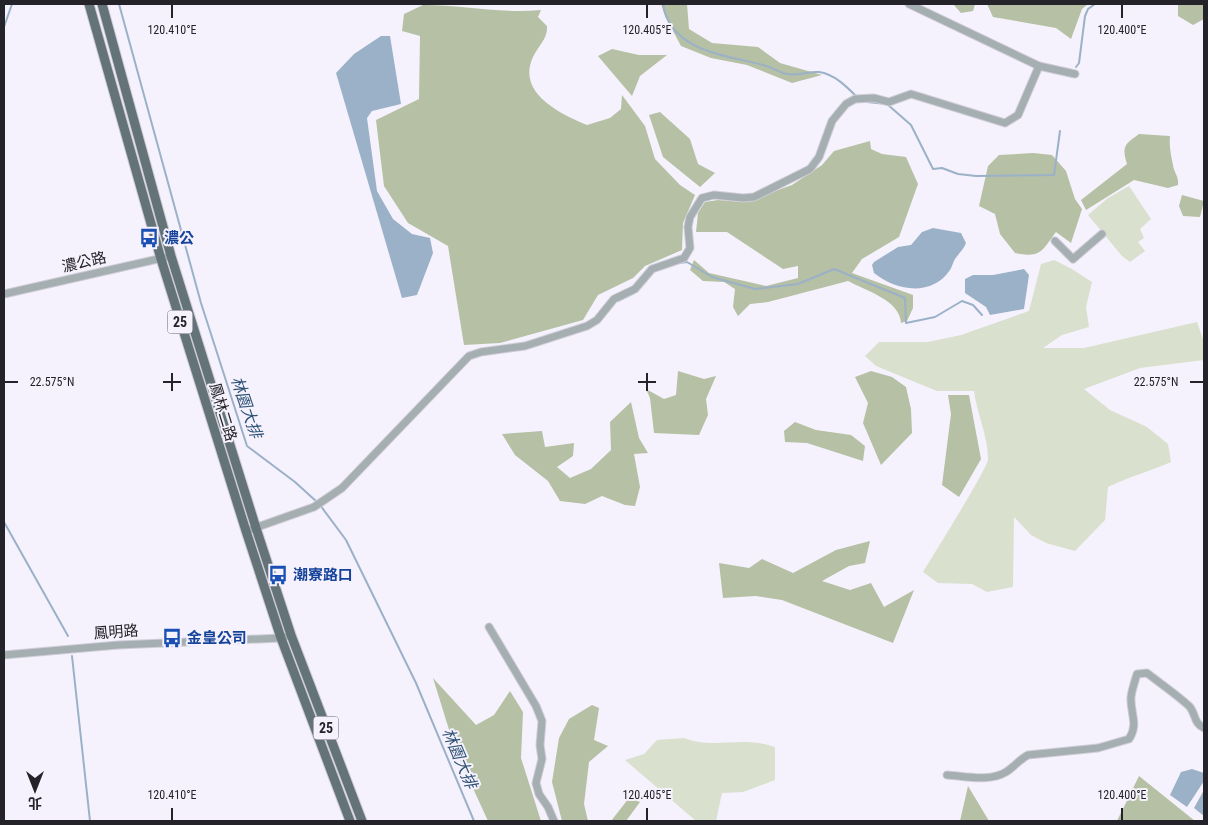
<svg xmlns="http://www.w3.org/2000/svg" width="1208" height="825" font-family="'Roboto Condensed','Noto Sans TC',sans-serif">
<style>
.green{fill:#d9e0ce}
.forest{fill:#b5c0a4}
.water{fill:#9bb1c8}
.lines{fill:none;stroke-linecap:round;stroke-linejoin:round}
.stream{stroke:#9bb1c8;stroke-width:2}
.minor-casing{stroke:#cfcdd7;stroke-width:9}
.major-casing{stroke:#cfcdd7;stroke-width:11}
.minor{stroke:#a5aeb1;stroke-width:7}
.major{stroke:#647378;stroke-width:9}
.ticks{fill:none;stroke:#242329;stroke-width:2}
.labels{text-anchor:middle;stroke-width:4;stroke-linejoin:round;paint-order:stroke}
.shield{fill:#f5f2fd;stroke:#636169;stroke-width:1}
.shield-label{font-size:14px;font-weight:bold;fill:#242329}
.transit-label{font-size:15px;font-weight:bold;fill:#164399;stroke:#f5f2fd;text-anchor:start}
.street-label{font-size:15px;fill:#242329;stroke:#f5f2fd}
.water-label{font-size:16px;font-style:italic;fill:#2f5275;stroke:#f5f2fd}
.ticks-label{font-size:12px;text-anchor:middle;fill:#242329;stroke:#f5f2fd;stroke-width:4;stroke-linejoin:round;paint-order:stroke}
</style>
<rect width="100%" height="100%" fill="#f5f2fd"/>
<g class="green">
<path d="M1129,186L1151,219L1140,229L1144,238L1138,242L1145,251L1130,262L1122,256L1088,215L1108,198Z"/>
<path d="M1054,260L1072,269L1092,282L1086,307L1089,327L1062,335L1043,348H1084L1197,322L1204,342V360L1140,368L1084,389L1110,410L1147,427L1168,444L1171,462C1151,471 1128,477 1108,487L1105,520L1075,551L1046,543L1031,535L1014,517L1013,587L987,592L972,584L938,583L923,572C932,557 988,468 988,459C988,436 977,414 974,391H937L876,366L865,356L879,342H928L961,335L1029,311L1041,264Z"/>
<path d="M684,738C714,750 742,735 775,747V780L743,792L722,793L716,821H696L625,760L644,754L657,740Z"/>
</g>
<g class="forest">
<path d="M661,4H687L689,29L712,43L758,47L780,63L822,75L792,83L747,65L711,58L681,46L665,16Z"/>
<path d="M953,4H975L973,11L961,13Z"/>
<path d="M987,4H1088L1082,9L1071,39L1056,28L993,17Z"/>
<path d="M1178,4H1204V19L1193,25L1178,16Z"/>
<path d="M423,5C463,5 501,14 541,10L538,17L547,26C548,39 538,46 533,57C516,93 561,114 587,125L610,118L621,109L622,95L645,126L655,159L680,185L695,195L683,223L682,250L645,266L633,278L598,295L583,320L500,343L464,345L448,246L408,223L384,186L376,120L419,99L420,36L402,31L404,14Z"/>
<path d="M612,49L639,55H667L640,76L632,96L598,56Z"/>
<path d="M660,112L690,139L698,164L715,173L700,187L663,157L649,115Z"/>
<path d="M1139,134L1170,136C1169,146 1171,155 1173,165C1174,173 1179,176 1178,185L1168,188L1134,180L1086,210L1081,200L1127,164C1122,146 1124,145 1139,134Z"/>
<path d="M870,141L871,149L882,154L906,157L918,184L899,237L862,259L852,273L913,295V308L907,321L901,323C900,300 866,291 848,281L768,302L750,304L738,316L733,307L735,289L724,282L703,281L690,270L694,260L709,273L766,286L798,278V266L783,269L727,232H696L698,213L705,202L718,200L744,202L792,185L822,165L834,151Z"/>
<path d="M1033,153L1052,155L1066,171L1075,199L1082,209L1071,243L1056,232C1041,252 1041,258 1015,253L1000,234L995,214L979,206L988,166L999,155Z"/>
<path d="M1182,195L1204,201L1200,217L1183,216L1179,206Z"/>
<path d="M678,371L704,379L716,376L706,399L708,415L699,435L654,433L650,398L646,389L664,399L676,395Z"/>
<path d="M871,371L892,377L906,387L911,409L912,433L881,465L863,423L868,403L855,377Z"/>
<path d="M948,395H969L981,459L959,497L942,485L951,414Z"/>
<path d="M631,402L639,438L648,453L634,454L640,487L635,506L625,505L602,496L585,504L560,501L548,481L515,455L502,434L542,431L545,447L574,443L573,456L557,467L570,478L591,469L611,450L610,422Z"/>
<path d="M795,422L816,430L851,435L865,446L863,461L807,443L785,442L784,431Z"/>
<path d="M870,541L865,563L849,566L822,581L850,590L871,583L884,607L914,590L893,643L782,600L756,596L723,598L719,563L749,568L762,559L793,573L836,550Z"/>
<path d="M433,678L476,725L494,715L510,691L523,712L521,758L541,821H488L455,749Z"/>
<path d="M592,705L599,708L594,740L608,746L589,762L584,804L588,821H562L552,782L559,738L569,719Z"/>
<path d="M1139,776L1195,821H1117Z"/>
<path d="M968,786L989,821H960Z"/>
<path d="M629,798L640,802L626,821H611Z"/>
</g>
<g class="water">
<path d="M381,36H390L401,104L372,111L367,118L377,191L393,219L412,234L430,238L433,253L417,295L402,298L336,73L354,54Z"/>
<path d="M933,228L961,233L966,243C964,249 959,253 955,259C953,262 952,267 950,270C932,297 896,291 874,273L872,265L874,262L898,247L911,245L922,232Z"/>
<path d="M1024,269L1029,275L1024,309L990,315L986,307L965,293V279L973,275H993Z"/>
<path d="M1192,769L1204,773V781L1187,807L1170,795L1181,772Z"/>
<path d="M1204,790V816L1194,808Z"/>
</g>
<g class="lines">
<g class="stream">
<path d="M119,4L201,303L247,446L295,482L317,502"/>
<path d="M663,4C670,51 725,55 763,65C772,67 780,73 788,74C798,76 809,71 819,72C834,74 846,86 857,97"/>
<path d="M4,27L12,4"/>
<path d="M1076,67L1079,63L1085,16L1088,9L1095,4"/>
<path d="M867,102L887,104L911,125L933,169L942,168L958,174L976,176L1054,175L1060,131"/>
<path d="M679,263L687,262L712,277L755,289L798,284L834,269L905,298L906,323L935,317L962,301L973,305L982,315"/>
<path d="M618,301L634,293"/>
<path d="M320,505L346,540L416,683L474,821"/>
<path d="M4,522L68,636"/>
<path d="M72,656L90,821"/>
</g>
<defs>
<g id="minor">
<path d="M909,4L1039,66L1075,74"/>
<path d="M1055,241L1073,259L1102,234"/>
<path d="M4,294L171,256"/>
<path d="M246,531L314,507L342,488L469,356L481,352L525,346L587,326L597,320L614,299L635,289L652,269L684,258L690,248L688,227L690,217L702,198L714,195L743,198L754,197L810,169L819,157L832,121L846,104L855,99L874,98L889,102L911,94L1005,123L1018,115L1039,66"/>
<path d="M489,627L536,706L542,721L540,745L542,759L536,783L539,794L548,807L554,821"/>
<path d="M4,655L118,645L281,638L291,635"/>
<path d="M947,775C965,776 990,782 1006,772C1014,767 1020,759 1028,755L1098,748L1129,739C1139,724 1130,713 1131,697C1132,689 1135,681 1137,674L1147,673C1161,684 1176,694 1189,706C1196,713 1193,723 1204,728"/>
</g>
<g id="major">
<path d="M89,4L161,259L246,531L281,638L350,821"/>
<path d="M102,4L171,256L256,528L291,635L362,821"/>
</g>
</defs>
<use href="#minor" class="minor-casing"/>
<use href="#major" class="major-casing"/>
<use href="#minor" class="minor"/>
<use href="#major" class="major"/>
</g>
<path class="ticks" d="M172,5V18M647,5V18M1122,5V18M172,373V391M647,373V391M5,382H18M163,382H181M638,382H656M1190,382H1203M172,808V820M647,808V820M1122,808V820"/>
<defs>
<symbol id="bus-bare" viewBox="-9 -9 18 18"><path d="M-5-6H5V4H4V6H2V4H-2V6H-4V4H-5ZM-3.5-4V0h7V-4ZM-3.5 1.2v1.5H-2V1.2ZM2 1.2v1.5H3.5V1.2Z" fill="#1a4fb4" stroke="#f5f2fd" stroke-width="2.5" paint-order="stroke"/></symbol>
</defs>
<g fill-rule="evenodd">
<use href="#bus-bare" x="135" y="224" width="28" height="28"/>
<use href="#bus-bare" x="264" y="561" width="28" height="28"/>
<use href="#bus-bare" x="158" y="624" width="28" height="28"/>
</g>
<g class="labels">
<g class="shield">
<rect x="167.5" y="310.5" width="25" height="23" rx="4"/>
<rect x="313.5" y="716.5" width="25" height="23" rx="4"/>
</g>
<g class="shield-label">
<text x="180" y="327">25</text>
<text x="326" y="733">25</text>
</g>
<g class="transit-label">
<text x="164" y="243">濃公</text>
<text x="293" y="580">潮寮路口</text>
<text x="187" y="643">金皇公司</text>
</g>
<g class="street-label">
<text transform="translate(84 262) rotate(-13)" y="5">濃公路</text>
<text transform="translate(223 412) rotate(73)" y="5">鳳林二路</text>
<text transform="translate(116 632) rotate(-4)" y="5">鳳明路</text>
</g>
<g class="water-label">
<text transform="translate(247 407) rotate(71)" y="6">林園大排</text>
<text transform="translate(460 758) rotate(67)" y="6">林園大排</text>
</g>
</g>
<g class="ticks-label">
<text x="172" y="34">120.410°E</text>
<text x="647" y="34">120.405°E</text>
<text x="1122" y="34">120.400°E</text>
<text x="1156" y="386">22.575°N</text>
<text x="52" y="386">22.575°N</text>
<text x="172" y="799">120.410°E</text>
<text x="647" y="799">120.405°E</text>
<text x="1122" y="799">120.400°E</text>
</g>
<rect width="1208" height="825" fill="none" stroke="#242329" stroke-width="10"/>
<g transform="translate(35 790) rotate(180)" stroke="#f5f2fd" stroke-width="4" paint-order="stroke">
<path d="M0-4L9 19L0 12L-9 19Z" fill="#242329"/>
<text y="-8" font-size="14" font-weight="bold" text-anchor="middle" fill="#242329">北</text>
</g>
</svg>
